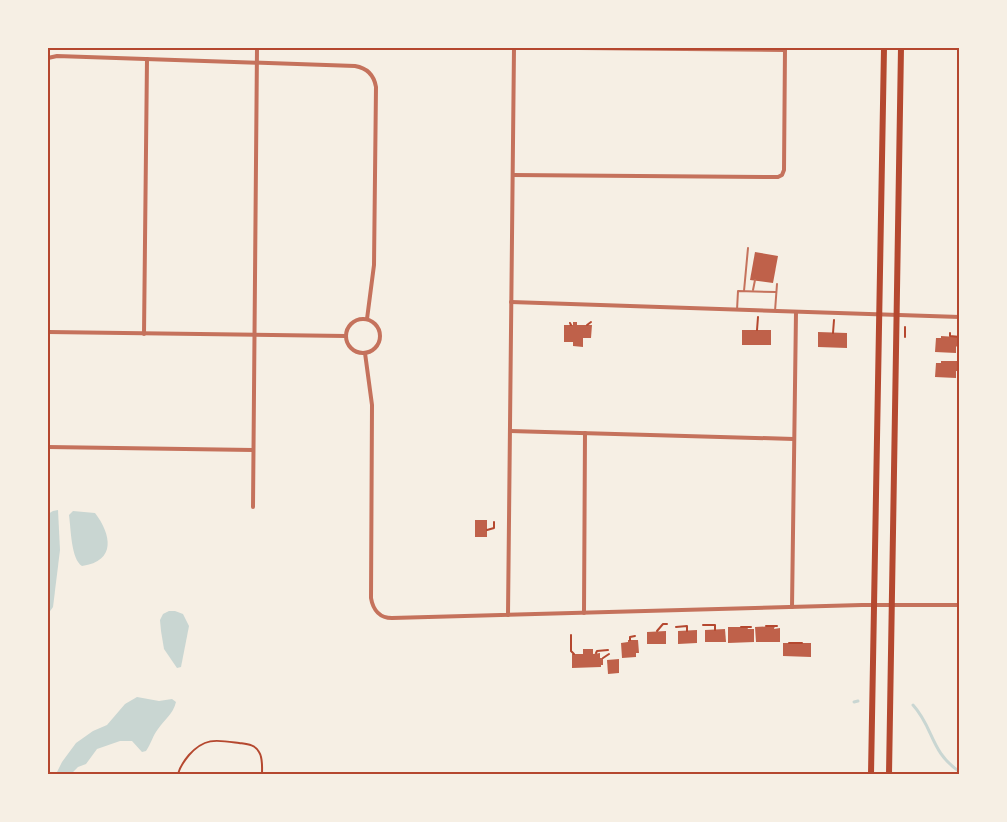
<svg xmlns="http://www.w3.org/2000/svg" width="1007" height="822" font-family="'Public Sans',sans-serif">
<style>
.water{fill:#c9d6d2}
.lines{fill:none;stroke-linecap:round;stroke-linejoin:round}
.stream{stroke:#c9d6d2;stroke-width:3}
.building{fill:#bf614a}
.path{stroke:#b5482f;stroke-width:2}
.service{stroke:#c5725c;stroke-width:2}
.minor{stroke:#c5725c;stroke-width:4}
.primary{stroke:#b5482f;stroke-width:6}
.neatline{fill:none;stroke:#b5482f;stroke-width:2}
</style>
<rect width="100%" height="100%" fill="#f6efe4"/>
<g class="water">
<path d="M58,510L60,550L53,607L48,614V514L53,511Z"/>
<path d="M73,511L95,513C111,534 117,561 82,566C71,559 71,529 69,515Z"/>
<path d="M169,611H175L183,614L189,626L181,667L177,668L164,649L161,631L160,620L163,614Z"/>
<path d="M137,697L159,701L172,699L176,702C173,714 165,719 158,729C153,735 151,744 146,751L142,752L132,741H120L97,749L86,764L78,767L71,774H56L62,762L76,743L93,731L107,725L125,704Z"/>
</g>
<g class="lines">
<g class="stream">
<path d="M854,702L858,701"/>
<path d="M913,705C934,728 930,752 960,772"/>
</g>
</g>
<g class="building">
<path d="M755,252L778,256L773,283L750,280Z"/>
<path d="M573,322H577V325H592L591,338H583V347L573,346V342H564V325H573Z"/>
<rect x="742" y="330" width="29" height="15"/>
<path d="M818,332L847,333V348L818,347Z"/>
<path d="M941,336L957,337L958,345L956,347V353L935,352L936,338H941Z"/>
<path d="M941,361H957L958,371H956V378L935,377L936,363H941Z"/>
<rect x="475" y="520" width="12" height="17"/>
<path d="M775,626L774,629L780,628V642H756L755,627Z"/>
<path d="M728,627H747L748,629H754V642L728,643Z"/>
<path d="M725,629L726,642H705V630Z"/>
<path d="M697,630V643L678,644V631Z"/>
<path d="M666,631V644H647V632Z"/>
<path d="M628,640H638L639,653H636V657L622,658L621,643L628,642Z"/>
<path d="M783,643H811V657L783,656Z"/>
<path d="M583,649H593V654L600,653V658H603V665H601V667L572,668V654H583Z"/>
<path d="M619,659V673L608,674L607,660Z"/>
</g>
<g class="lines">
<g class="path">
<path d="M570,323L571,325"/>
<path d="M587,325L591,322"/>
<path d="M905,327V337"/>
<path d="M757,330L758,317"/>
<path d="M833,333L834,320"/>
<path d="M950,333V336L960,337"/>
<path d="M958,345H960"/>
<path d="M958,370H960"/>
<path d="M487,530L494,528V522"/>
<path d="M703,625H715V630"/>
<path d="M766,626H777"/>
<path d="M676,627L687,626V631"/>
<path d="M741,627H751"/>
<path d="M657,631L663,624H667"/>
<path d="M571,635V651L574,654"/>
<path d="M630,640V637L635,636"/>
<path d="M789,643H802"/>
<path d="M596,653L597,651L608,650"/>
<path d="M603,658L609,654"/>
<path d="M178,774C180,766 184,761 189,755C205,737 217,740 239,743C246,744 255,744 259,752C263,758 262,767 262,774"/>
</g>
<g class="service">
<path d="M753,290L755,280"/>
<path d="M744,291L748,248"/>
<path d="M737,310L738,291L776,292"/>
<path d="M775,311L777,284"/>
</g>
<g class="minor">
<path d="M579,48L785,50"/>
<path d="M48,58L57,56L355,66C367,68 374,75 376,87L374,265L367,319"/>
<path d="M513,175L778,177L782,175L784,170L785,48"/>
<path d="M511,302L960,317"/>
<circle cx="363" cy="336" r="17"/>
<path d="M48,332L346,336"/>
<path d="M144,334L147,59"/>
<path d="M365,353L372,405L371,598C373,610 380,618 392,618L862,605H960"/>
<path d="M510,431L794,439"/>
<path d="M48,447L253,450"/>
<path d="M253,507L257,48"/>
<path d="M792,607L796,312"/>
<path d="M584,613L585,433"/>
<path d="M508,615L514,48"/>
</g>
<g class="primary">
<path d="M871,774L884,48"/>
<path d="M889,774L901,48"/>
</g>
</g>
<rect width="1007" height="822" fill="none" stroke="#f6efe4" stroke-width="98"/>
<rect x="49" y="49" width="909" height="724" class="neatline"/>
</svg>
